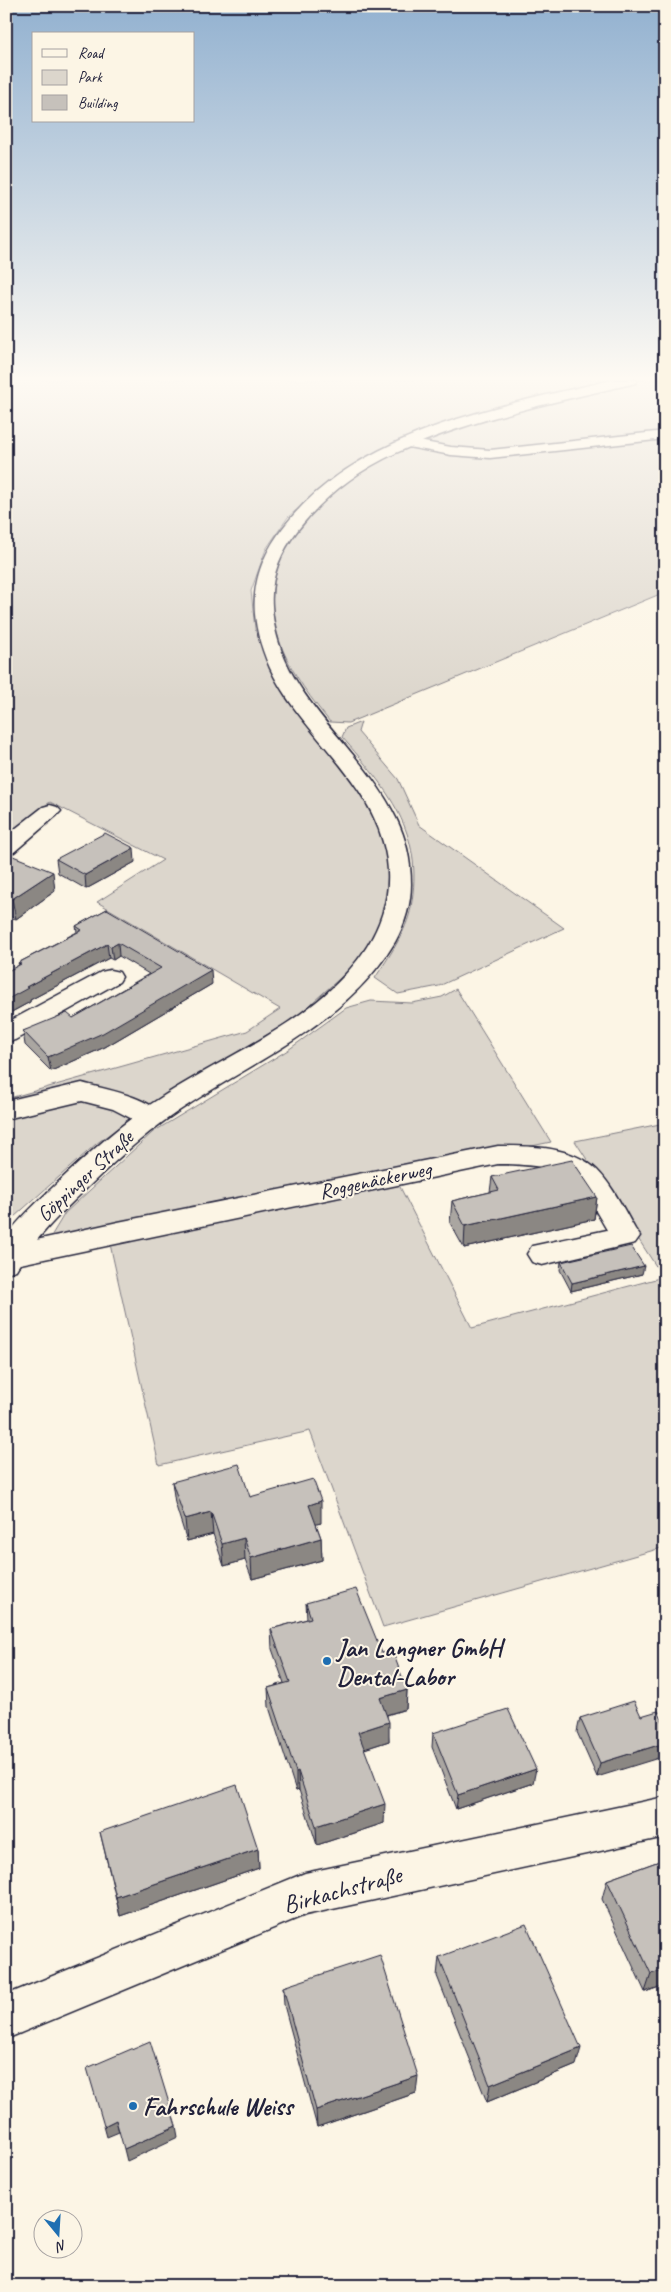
<svg xmlns="http://www.w3.org/2000/svg" width="671" height="2292" font-family="Caveat,sans-serif">
<style>
.green{fill:#dcd6cc;stroke:#7f7c84}
.lines{fill:none;stroke-linecap:round;stroke-linejoin:round}
.minor-casing{stroke:#22223b;stroke-width:3}
.major-casing{stroke:#22223b;stroke-width:3}
.minor{fill:#fcf5e5;fill-rule:evenodd}
.major{fill:#fcf5e5;fill-rule:evenodd}
.wall{fill:#aaa6a1;stroke:#22223b}
.shaded-wall{fill:#8b8783;stroke:#22223b}
.building{fill:#c6c1bb;stroke:#22223b}
.poi-dot{fill:#1f6fb2;stroke:#fcf5e5;stroke-width:2}
.labels{text-anchor:middle;stroke-width:4;stroke-linejoin:round;paint-order:stroke}
.street-label{font-size:21px;fill:#22223b;stroke:#fcf5e5}
.near-poi-label{font-size:25px;font-weight:bold;fill:#22223b;stroke:#fcf5e5;text-anchor:start}
.near-street-label{font-size:25px;fill:#22223b;stroke:#fcf5e5}
</style>
<rect width="100%" height="100%" fill="#fcf5e5"/>
<filter id="ink" filterUnits="userSpaceOnUse"><feTurbulence type="fractalNoise" baseFrequency=".02" numOctaves="2"/><feDisplacementMap in="SourceGraphic" scale="10" xChannelSelector="R" yChannelSelector="G"/><feConvolveMatrix kernelMatrix="1 2 1 2 8 2 1 2 1" color-interpolation-filters="sRGB"/></filter>
<g filter="url(#ink)">
<g class="green">
<path d="M6,380H619L546,397L358,464L328,483L288,517L266,549L251,591L255,629L266,658L286,694L346,765L373,808L392,867L389,900L381,925L366,951L339,979L296,1017L135,1115L96,1144L14,1217L6,1202V1099L247,1031L280,1009L97,902L163,860L50,802L6,836Z"/>
<path d="M642,380H665V592L348,723L330,722C286,668 251,613 288,544C349,434 529,409 642,380Z"/>
<path d="M361,722L358,732L398,779L419,825L564,928L439,986L398,994L375,978C388,958 407,931 411,907C425,832 387,789 342,737L346,728Z"/>
<path d="M456,989L551,1142L72,1242L47,1243L65,1213L153,1132L288,1050L346,1008L371,1001L412,1003L442,997Z"/>
<path d="M665,1123V1547L383,1627L310,1431L159,1465L110,1244L398,1183L472,1328L663,1277L575,1141Z"/>
</g>
<g class="lines">
<defs>
<g id="minor">
<path d="M665,431V439L490,458L451,455L408,447L401,443L408,439L451,447L490,450Z"/>
<path d="M50,805L57,807L61,811L57,815L14,852L6,853V836L43,807Z"/>
<path d="M110,970L119,972L122,977L119,982L15,1040L6,1042V1023L101,972Z"/>
<path d="M82,1083C104,1089 151,1097 163,1117L160,1123L150,1126L140,1123L113,1109L82,1101L6,1119V1101Z"/>
<path d="M498,1146C531,1146 572,1146 597,1170C613,1186 624,1210 635,1229L640,1236L635,1243L542,1265L532,1262L527,1254L532,1246L607,1230C575,1173 564,1165 498,1164L6,1267V1247L9,1246L118,1222Z"/>
<path d="M665,1797V1837L305,1915L6,2039V1995L305,1873Z"/>
</g>
<path id="major" d="M612,380H637L636,383C555,402 473,418 396,453C357,471 323,497 297,531C280,553 270,578 272,606C277,696 360,743 396,818C406,838 411,861 411,884C411,904 405,924 395,942C349,1019 264,1056 191,1103C152,1127 119,1157 87,1188C60,1214 35,1238 16,1270L6,1273C6,1263 4,1249 6,1239C10,1227 41,1199 51,1189C87,1155 123,1121 165,1095C224,1057 295,1029 344,976C379,939 398,893 383,842C364,773 299,731 270,668C246,614 249,570 286,524C360,430 501,406 612,380Z"/>
</defs>
<use href="#minor" class="minor-casing"/>
<use href="#major" class="major-casing"/>
<use href="#minor" class="minor"/>
<use href="#major" class="major"/>
</g>
<g class="wall">
<path d="M6,855L55,891L16,919L6,915Z"/>
<path d="M56,859L135,862L86,889L58,873Z"/>
<path d="M107,909L212,984L105,1047L51,1071L25,1045L23,1031L73,1018L149,974L119,956L113,960L109,958L30,1000V1002L6,1015V972L19,965L18,963L77,932L76,926Z"/>
<path d="M492,1177L597,1197L594,1219L464,1248L450,1223L452,1201L490,1192Z"/>
<path d="M561,1262L642,1274L571,1291L560,1270Z"/>
<path d="M172,1482L250,1497L321,1523L316,1524L321,1538L322,1560L252,1579L245,1560L224,1566L213,1534L187,1541L175,1503Z"/>
<path d="M306,1603L382,1653L407,1690L406,1709L387,1715L389,1741L364,1749L384,1823L317,1845L299,1790L296,1791L269,1707L268,1688L284,1683L272,1649L271,1629L307,1619Z"/>
<path d="M641,1716L597,1777L577,1732L580,1718Z"/>
<path d="M433,1733L533,1783L456,1809L432,1747Z"/>
<path d="M100,1832L258,1849L259,1868L120,1916Z"/>
<path d="M665,1859V1985L645,1992L602,1899L607,1880Z"/>
<path d="M439,1957L576,2065L487,2102L437,1976Z"/>
<path d="M283,1987L416,2093L317,2127L284,2005Z"/>
</g>
<g class="shaded-wall">
<path d="M134,848L135,862L86,889L85,875Z"/>
<path d="M53,872L55,891L16,919L12,899Z"/>
<path d="M118,943L119,956L113,960L111,947Z"/>
<path d="M107,944L109,958L30,1000V1002L6,1015V1000L26,987Z"/>
<path d="M211,970L212,984L105,1047L51,1071L48,1057Z"/>
<path d="M597,1197L594,1219L464,1248L465,1226Z"/>
<path d="M644,1266L642,1274L571,1291L572,1283Z"/>
<path d="M321,1501V1523L309,1526V1505Z"/>
<path d="M211,1512L213,1534L187,1541L185,1519Z"/>
<path d="M244,1538L245,1560L224,1566L222,1544Z"/>
<path d="M321,1538L322,1560L252,1579L251,1558Z"/>
<path d="M407,1690L406,1709L379,1717L380,1698Z"/>
<path d="M389,1722V1741L358,1751V1732Z"/>
<path d="M665,1743V1756L597,1777L600,1763Z"/>
<path d="M536,1769L533,1783L456,1809L458,1795Z"/>
<path d="M298,1771L299,1790L296,1791V1772Z"/>
<path d="M385,1804L384,1823L317,1845L316,1826Z"/>
<path d="M258,1849L259,1868L120,1916L116,1897Z"/>
<path d="M665,1969V1985L645,1992L651,1974Z"/>
<path d="M581,2048L576,2065L487,2102L490,2085Z"/>
<path d="M418,2076L416,2093L317,2127L316,2110Z"/>
<path d="M116,2120L119,2132L107,2137L104,2126Z"/>
<path d="M176,2126L178,2137L127,2161L124,2149Z"/>
</g>
<g class="building">
<path d="M105,833L134,848L85,875L56,859Z"/>
<path d="M8,854L53,872L12,899L6,896V855Z"/>
<path d="M107,909L211,970L103,1033L48,1057L23,1031L67,1013L73,1018L161,968L118,943L111,947L107,944L26,987L28,988L6,1000V972L21,964L18,963L82,930L76,926Z"/>
<path d="M572,1160L597,1197L465,1226L452,1201L499,1190L492,1177Z"/>
<path d="M631,1246L644,1266L572,1283L561,1262Z"/>
<path d="M239,1464L250,1497L313,1479L321,1501L309,1505L321,1538L251,1558L244,1538L222,1544L211,1512L185,1519L172,1482Z"/>
<path d="M356,1589L382,1653L392,1650L407,1690L380,1698L389,1722L358,1732L385,1804L316,1826L298,1771L296,1772L268,1688L290,1682L271,1629L311,1618L306,1603Z"/>
<path d="M634,1701L641,1716L658,1711L665,1726V1743L600,1763L580,1718Z"/>
<path d="M508,1709L536,1769L458,1795L433,1733Z"/>
<path d="M237,1785L258,1849L116,1897L100,1832Z"/>
<path d="M665,1859V1969L651,1974L607,1880Z"/>
<path d="M526,1924L581,2048L490,2085L439,1957Z"/>
<path d="M380,1955L418,2076L316,2110L283,1987Z"/>
<path d="M150,2041L176,2126L124,2149L116,2120L104,2126L87,2068Z"/>
</g>
</g>
<linearGradient id="sky" x2="0" y2="1"><stop stop-color="#92b1d0"/><stop offset="0.54" stop-color="#fefaf3"/><stop offset="1" stop-color="#fefaf3" stop-opacity="0"/></linearGradient>
<rect width="671" height="701" fill="url(#sky)"/>
<g class="poi-dot">
<circle cx="327" cy="1661" r="5"/>
<circle cx="133" cy="2106" r="5"/>
</g>
<g class="labels">
<g class="street-label">
<text transform="translate(85 1176) rotate(-43)" y="7">Göppinger Straße</text>
<text transform="translate(375 1180) rotate(-12)" y="7">Roggenäckerweg</text>
</g>
<g class="near-poi-label">
<text x="337" y="1656">Jan Langner GmbH<tspan x="337" dy="29">Dental-Labor</tspan></text>
<text x="143" y="2115">Fahrschule Weiss</text>
</g>
<g class="near-street-label">
<text transform="translate(342 1889) rotate(-15)" y="9">Birkachstraße</text>
</g>
</g>
<rect width="671" height="2292" fill="none" stroke="#fcf5e5" stroke-width="25"/>
<rect x="12" y="12" width="646" height="2267" fill="none" stroke="#22223b" stroke-width="2" filter="url(#ink)"/>
<rect x="32" y="32" width="162" height="90" fill="#fcf5e5" stroke="#a5a1a1"/>
<rect x="42" y="49" width="25" height="8" fill="#fcf5e5" stroke="#a5a1a1"/>
<text x="78" y="58" font-size="15" fill="#22223b">Road</text>
<rect x="42" y="70" width="25" height="15" fill="#dcd6cc" stroke="#a5a1a1"/>
<text x="78" y="82" font-size="15" fill="#22223b">Park</text>
<rect x="42" y="95" width="25" height="15" fill="#c6c1bb" stroke="#a5a1a1"/>
<text x="78" y="108" font-size="15" fill="#22223b">Building</text>
<g transform="translate(58 2234) rotate(162)"><circle r="24" fill="#fcf5e5" stroke="#a5a1a1"/>
<path d="M0-4L9 19L0 12L-9 19Z" fill="#1f6fb2"/>
<text y="-8" font-size="14" font-weight="bold" text-anchor="middle" fill="#22223b">N</text>
</g>
</svg>
